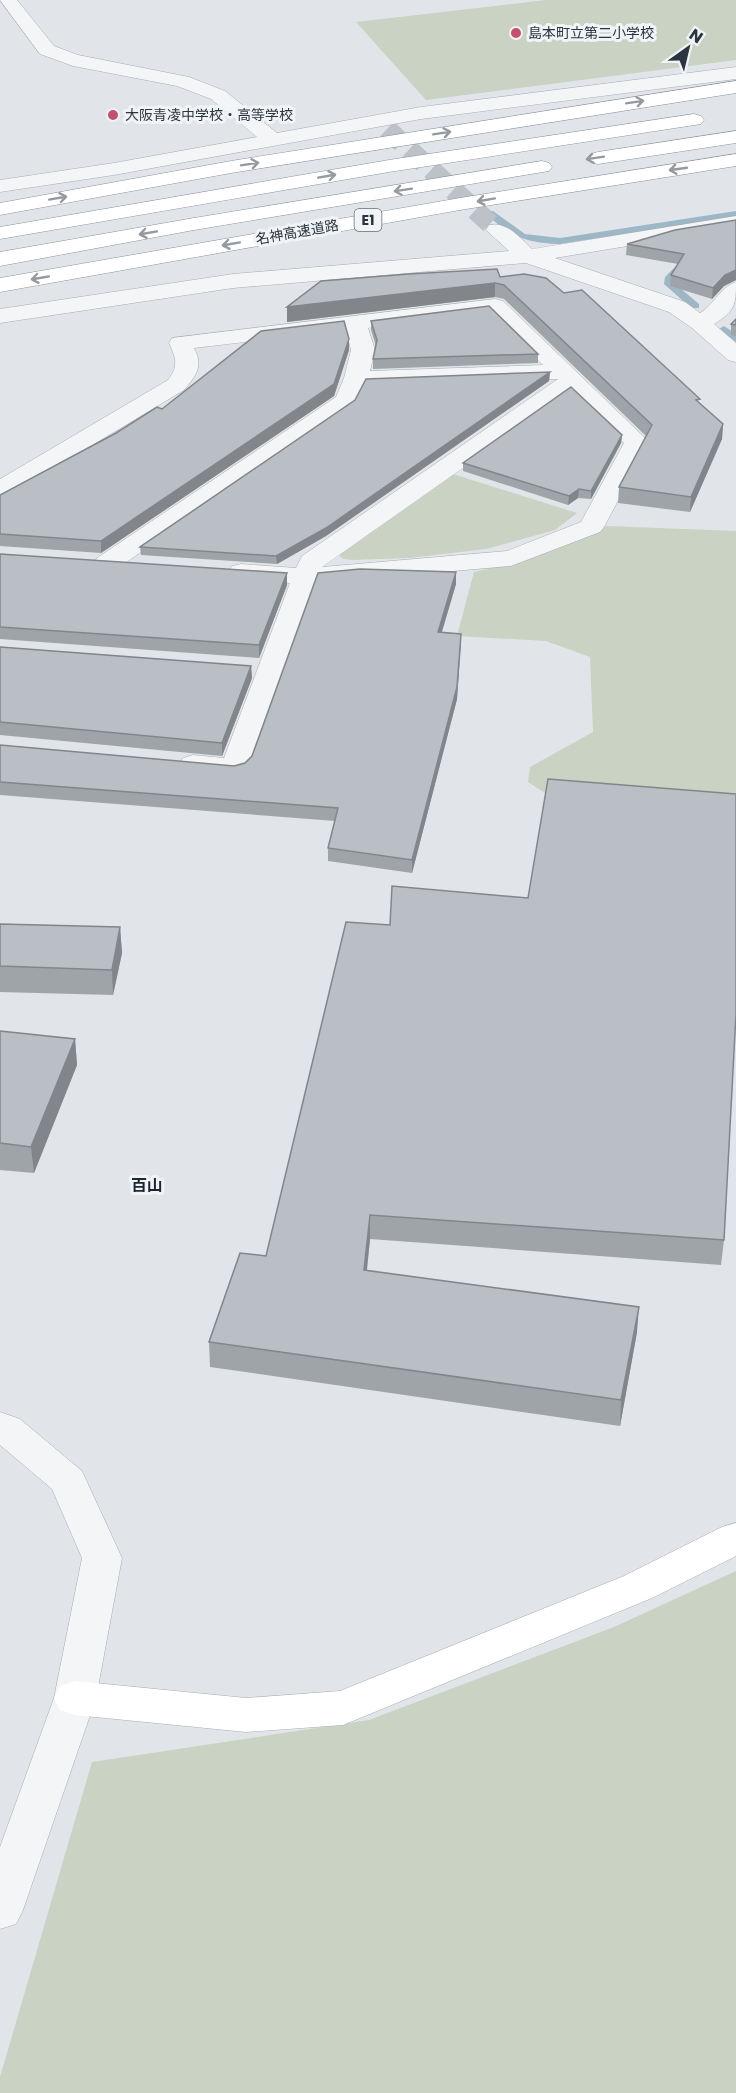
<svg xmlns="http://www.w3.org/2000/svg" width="736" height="2093" font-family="Poppins,'Noto Sans JP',sans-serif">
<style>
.green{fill:#c9d2c3}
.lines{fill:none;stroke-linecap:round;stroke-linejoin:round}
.stream{fill:#9eb7c7;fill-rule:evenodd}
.street-tunnel{stroke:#bcc2c7;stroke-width:20;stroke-dasharray:20 10;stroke-linecap:butt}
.street-casing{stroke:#a6adb3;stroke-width:1}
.secondary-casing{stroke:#a6adb3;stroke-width:1}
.highway-casing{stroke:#89949f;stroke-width:1}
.street{fill:#f4f5f7;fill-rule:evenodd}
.secondary{fill:#fff;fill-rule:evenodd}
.highway{fill:#fff;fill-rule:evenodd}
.wall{fill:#9fa4a9}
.shaded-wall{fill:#82868a}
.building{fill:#b9bfc5;stroke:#82868a;stroke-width:1.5}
.oneway{stroke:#949aa0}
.poi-dot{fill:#c64e6e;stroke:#f1f4f6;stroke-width:2}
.labels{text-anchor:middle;stroke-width:6;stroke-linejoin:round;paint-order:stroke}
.far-poi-label{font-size:14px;fill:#2a3540;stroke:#f1f4f6;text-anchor:start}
.shield{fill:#f1f4f6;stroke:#666e77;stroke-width:1.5}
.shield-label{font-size:14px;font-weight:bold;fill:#2a3540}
.far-street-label{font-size:14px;fill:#2a3540;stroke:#f1f4f6}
.neighbourhood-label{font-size:16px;font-weight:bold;fill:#1d2631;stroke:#f1f4f6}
</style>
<rect width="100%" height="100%" fill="#e1e5e9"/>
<g class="green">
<path d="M546,0H736V60L426,100L356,22Z"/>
<path d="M453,474L577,513L555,530L486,549L409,558L352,560L343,559L338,554Z"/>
<path d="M606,526L736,531V808L545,793L528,782L530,767L593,732L590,657L546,641L457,636L474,572C520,562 565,549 606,526Z"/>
<path d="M736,1571V2093H0V2077L92,1762L369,1720L614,1627Z"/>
</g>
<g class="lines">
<g class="stream">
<path d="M487,211H493L525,234L560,238L736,211V217L560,244C526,243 512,237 487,215Z"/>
<path d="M681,261L690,263L674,280V283L699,304V308H691L664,284L665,277Z"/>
<path d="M724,326L736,334V342L720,331L719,329Z"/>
</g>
<path class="street-tunnel" d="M387,129L497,230"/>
<defs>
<g id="street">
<path d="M0,0H17L54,46L78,55L189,77L225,91L277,133L421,107L736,67V79L421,119L114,175L0,192V180L114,163L257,137L211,99L177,86L73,66L40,54Z"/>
<path d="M736,216V228L555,258L685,302L700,313C714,305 721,286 736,282C736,305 735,311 714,324L736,343V362L728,360L692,328L669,312L526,263L233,288L0,323V309L233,274L509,251L486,230L489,225C507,221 520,238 532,249Z"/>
<path d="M495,299L503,301L649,442L604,527L600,532L511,566L317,583L250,768L245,774L235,777L183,770L179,764L183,758L193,755L224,758L290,583L232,578L228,572L232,566L241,564L296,568L302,556L558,379L365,385L354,406L115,570L106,572L97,570L93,564L97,558L336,397L344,378L351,350L346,330L194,348C204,366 196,376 184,390L9,495L0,498V479L168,380C179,366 176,358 169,343L172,338ZM490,313L543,365L370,371L375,350L368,328ZM571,392L624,443L581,522L507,551L322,567Z"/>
<path d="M0,1412L20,1419L82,1471L122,1558L96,1698L23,1910L16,1924L0,1929V1847L54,1698L82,1558L52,1489L0,1445Z"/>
</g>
<path id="secondary" d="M736,1523V1556L652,1598L343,1725L246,1732L75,1715L60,1710L54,1698L60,1686L75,1681L246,1698L340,1691L624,1576L722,1527Z"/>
<g id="highway">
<path d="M736,81V93L231,173L0,215V203L231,161Z"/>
<path d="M694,114L701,116L704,120L701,124L389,172L0,239V227L389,160Z"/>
<path d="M736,131V143L598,164L591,162L588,158L591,154L598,152Z"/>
<path d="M736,154V166L460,210L0,292V278L460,198Z"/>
<path d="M542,161L549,163L552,167L549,171L194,230L0,266V252L194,218Z"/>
</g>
</defs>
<use href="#street" class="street-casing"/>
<use href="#secondary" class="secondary-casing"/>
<use href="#highway" class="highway-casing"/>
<use href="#street" class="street"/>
<use href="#secondary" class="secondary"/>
<use href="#highway" class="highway"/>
</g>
<g class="wall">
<path d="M736,220V280L724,286L712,299L670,286L671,275L678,264L626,255L627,244Z"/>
<path d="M500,277L699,403L723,424L722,439L690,512L618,503L619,487L646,436L504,299L495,297L287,322V307Z"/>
<path d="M736,319V336L731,335V324Z"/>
<path d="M371,321L538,354V363L373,369V359L376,346L371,330Z"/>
<path d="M349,350L334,396L101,553L0,546V495L162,409Z"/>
<path d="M550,372L549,381L326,536L277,564L141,555L140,547Z"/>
<path d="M622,435L621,443L591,499L578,498L568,505L463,471V463Z"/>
<path d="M0,554L287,573V585L259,658L0,639Z"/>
<path d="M456,572V584L442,632L461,646L457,699L412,873L328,861V848L335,821L0,795V745L234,766L245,763Z"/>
<path d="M0,647L251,666L252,678L222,756L0,735Z"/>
<path d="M736,794V1030H735L724,1240L721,1265L370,1239L367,1270L637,1332L620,1426L210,1367L209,1342L266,1256L390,925L528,898Z"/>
<path d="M0,924L120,927L122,953L113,995L0,992Z"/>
<path d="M0,1031L75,1039L77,1065L34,1173L0,1170Z"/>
</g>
<g class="shaded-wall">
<path d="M736,270V280L724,286L712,299L713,288L725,275Z"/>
<path d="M495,283V297L287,322V307Z"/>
<path d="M349,339V350L334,396L101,553V541Z"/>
<path d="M550,372L549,381L326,536L277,564L276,556Z"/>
<path d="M723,424L722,439L690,512L691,497Z"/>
<path d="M622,435L621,443L591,499V491Z"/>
<path d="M579,489L578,498L568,505L569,496Z"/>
<path d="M456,572V584L438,644V632Z"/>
<path d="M287,573V585L259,658V645Z"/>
<path d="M461,634L457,699L412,873V860Z"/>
<path d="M251,666L252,678L222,756V743Z"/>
<path d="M120,927L122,953L113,995L112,970Z"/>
<path d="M75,1039L77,1065L34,1173L31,1147Z"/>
<path d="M370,1215V1239L364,1295V1270Z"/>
<path d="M639,1307L637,1332L620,1426L621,1400Z"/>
</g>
<g class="building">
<path d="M736,220V270L725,275L713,288L671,275L684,254L627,244L675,230Z"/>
<path d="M497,269L500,277L524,274L546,278L564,293L582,290L700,399L696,400L723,424L691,497L619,487L652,425L504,285L495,283L287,307L321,281L409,274Z"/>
<path d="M489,306L538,354L373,359L377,340L371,321Z"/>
<path d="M736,319V325L731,324Z"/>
<path d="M344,321L349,339L334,384L101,541L0,534V495L116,433L157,407L162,409L261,331Z"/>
<path d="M550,372L326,528L276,556L140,547L355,400L366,379Z"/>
<path d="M571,387L622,435L591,491L579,489L569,496L463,463Z"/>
<path d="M0,554L287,573L259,645L0,627Z"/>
<path d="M360,569L456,572L438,632L461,634L457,687L412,860L328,848L338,808L0,782V745L234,766L245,763L252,756L318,573Z"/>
<path d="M0,647L251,666L222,743L0,722Z"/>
<path d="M548,779L736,794V1014L724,1240L370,1215L364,1270L639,1307L621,1400L209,1342L240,1253L266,1256L346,922L390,925L392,886L528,898Z"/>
<path d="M0,924L120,927L112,970L0,966Z"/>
<path d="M0,1031L75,1039L31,1147L0,1143Z"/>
</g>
<defs><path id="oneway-shaft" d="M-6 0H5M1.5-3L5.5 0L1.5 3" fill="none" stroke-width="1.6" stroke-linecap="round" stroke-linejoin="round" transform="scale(1.5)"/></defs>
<g class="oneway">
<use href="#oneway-shaft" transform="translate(635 102) rotate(-9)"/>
<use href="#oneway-shaft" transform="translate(442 133) rotate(-9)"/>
<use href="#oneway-shaft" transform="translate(595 158) rotate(171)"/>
<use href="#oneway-shaft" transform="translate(250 164) rotate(-9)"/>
<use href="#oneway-shaft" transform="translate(678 169) rotate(172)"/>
<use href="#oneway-shaft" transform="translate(327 176) rotate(-10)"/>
<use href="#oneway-shaft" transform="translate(403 190) rotate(171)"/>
<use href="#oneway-shaft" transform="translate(58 198) rotate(-10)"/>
<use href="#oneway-shaft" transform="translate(486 200) rotate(170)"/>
<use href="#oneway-shaft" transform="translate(148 233) rotate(170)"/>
<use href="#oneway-shaft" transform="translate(231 244) rotate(170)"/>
<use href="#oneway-shaft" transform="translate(40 278) rotate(170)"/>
</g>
<g class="poi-dot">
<circle cx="516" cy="33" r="6"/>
<circle cx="113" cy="115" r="6"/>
</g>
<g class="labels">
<g class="far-poi-label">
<text x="528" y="38">島本町立第二小学校</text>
<text x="125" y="120">大阪青凌中学校・高等学校</text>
</g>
<rect class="shield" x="354.5" y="209" width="27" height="22" rx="4.5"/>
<g class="shield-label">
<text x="368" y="225">E1</text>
</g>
<g class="far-street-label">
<text transform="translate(297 232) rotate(-10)" y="5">名神高速道路</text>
</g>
<g class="neighbourhood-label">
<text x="147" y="1191">百山</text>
</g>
</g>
<g transform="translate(688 48) rotate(34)" stroke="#f1f4f6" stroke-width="4.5" paint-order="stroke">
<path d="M0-4.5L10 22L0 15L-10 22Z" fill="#2a3540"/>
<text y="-9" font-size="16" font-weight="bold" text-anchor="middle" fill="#2a3540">N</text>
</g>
</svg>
